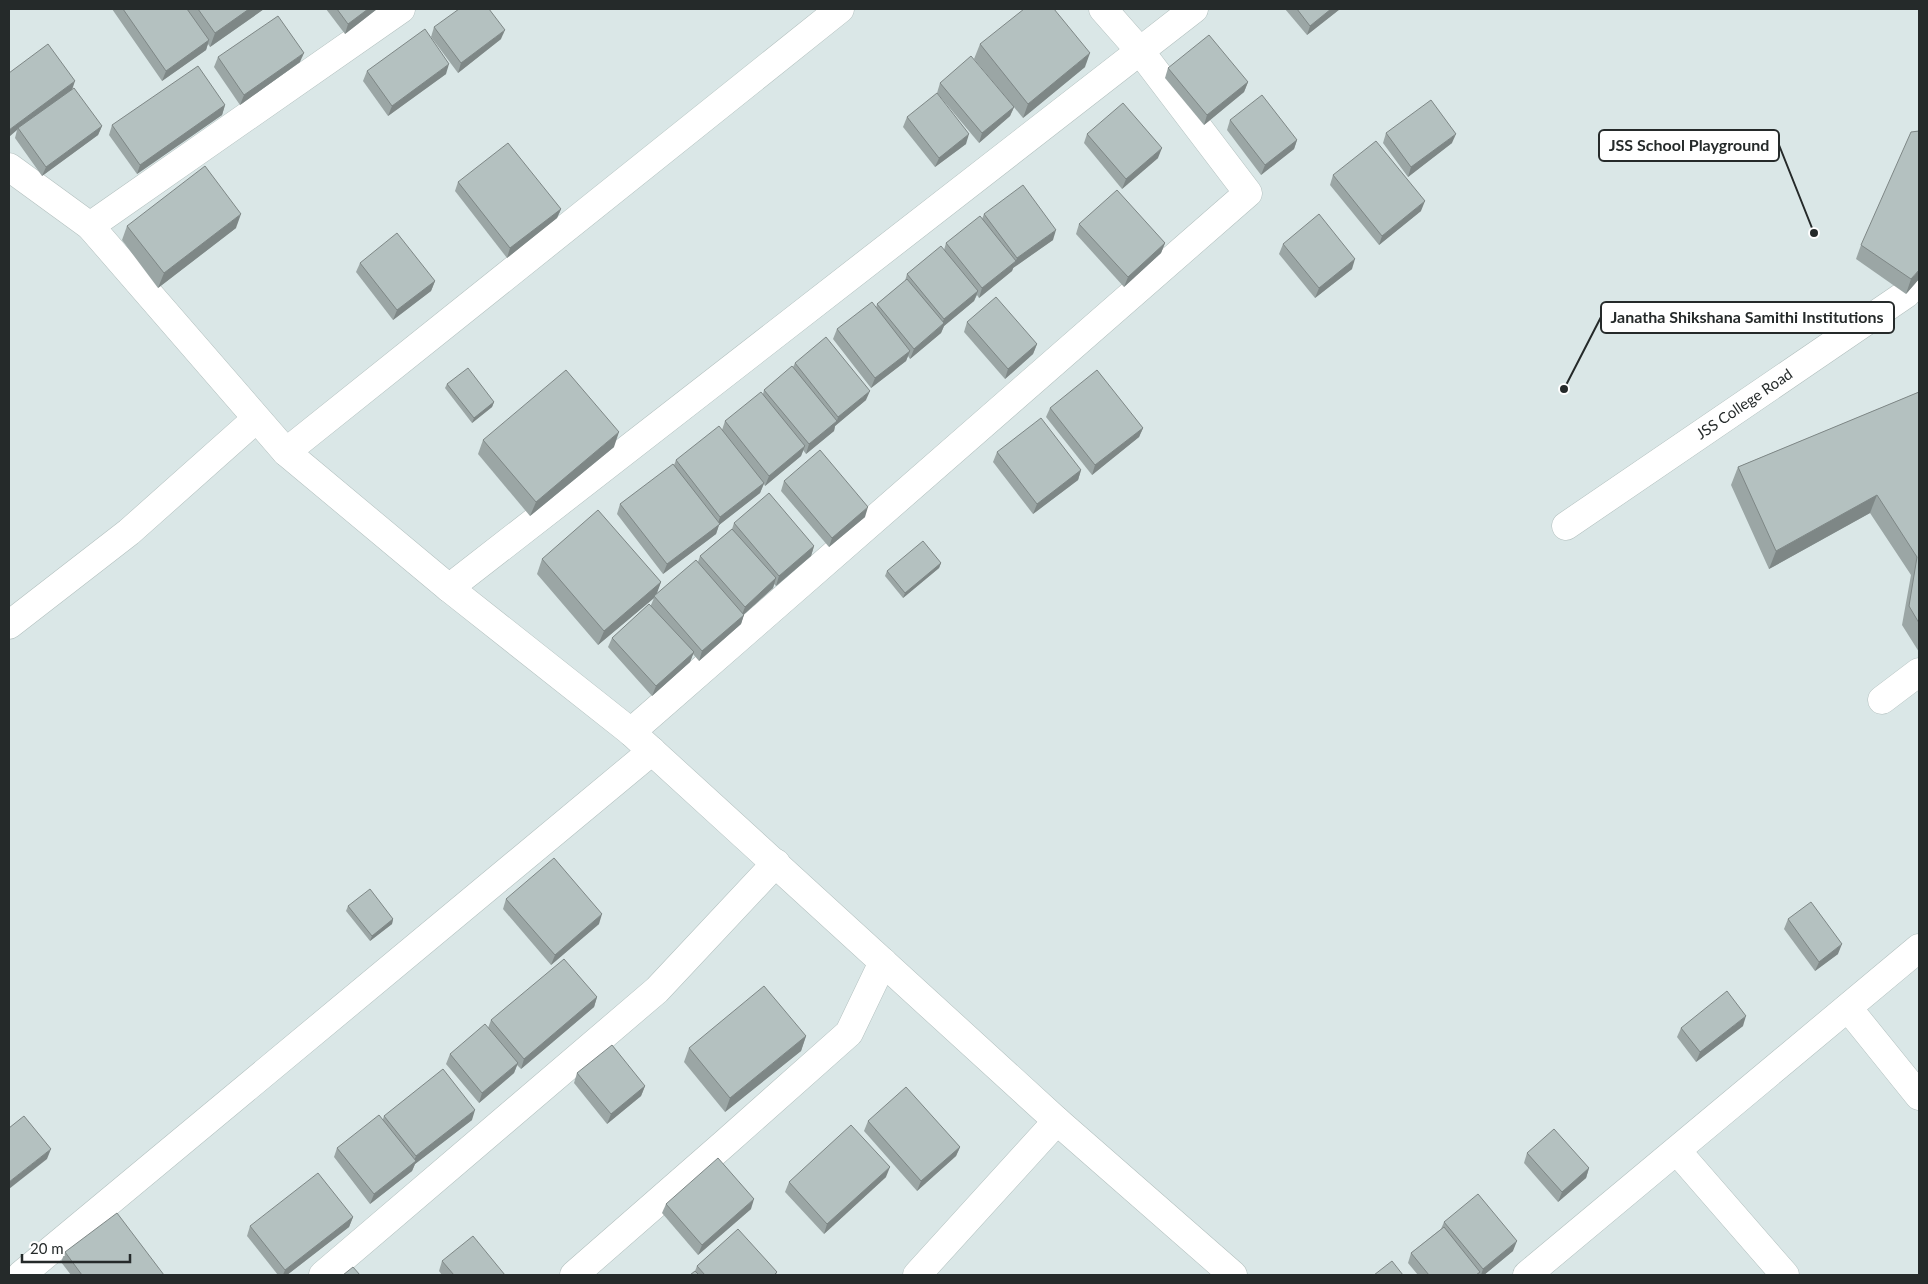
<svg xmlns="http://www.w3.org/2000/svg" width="1928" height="1284" font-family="Lato,sans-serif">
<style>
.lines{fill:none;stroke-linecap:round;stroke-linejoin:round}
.minor-casing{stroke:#b3c0bf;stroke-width:29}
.tertiary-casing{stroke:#b3c0bf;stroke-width:29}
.minor{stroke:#fff;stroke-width:28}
.tertiary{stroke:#fff;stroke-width:28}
.wall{fill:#9ba6a5}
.shaded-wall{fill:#7e8786}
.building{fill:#b4c1c0;stroke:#7e8786}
.labels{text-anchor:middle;stroke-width:5;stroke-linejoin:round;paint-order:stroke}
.street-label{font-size:15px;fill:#252a2a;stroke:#fff}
.leader{fill:none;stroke:#252a2a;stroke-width:2}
.callout-dot{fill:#252a2a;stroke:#fff;stroke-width:2}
.callout{fill:#fff;stroke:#252a2a;stroke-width:2}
.callout-label{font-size:16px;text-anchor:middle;font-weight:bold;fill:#252a2a}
</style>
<rect width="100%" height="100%" fill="#dae7e7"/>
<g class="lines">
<defs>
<g id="minor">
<path d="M90,226L401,9"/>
<path d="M286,452L840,9"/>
<path id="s1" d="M1566,526L1906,294L1919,279"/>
<path d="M449,588L1194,9"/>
<path d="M9,625L129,532L256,419"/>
<path d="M1882,700L1919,672"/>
<path d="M631,732L1248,193L1140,51L1103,9"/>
<path d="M1848,1008L1919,1096"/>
<path d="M1677,1151L1785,1275"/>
<path d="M21,1275L652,751"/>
<path d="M323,1275L657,990L776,863"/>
<path d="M574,1275L724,1144L849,1033L883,962"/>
<path d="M917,1275L1057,1121"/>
<path d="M1527,1275L1919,948"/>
</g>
<path id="tertiary" d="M9,167L90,226L286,452L449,588L631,732L1057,1121L1233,1275"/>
</defs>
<use href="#minor" class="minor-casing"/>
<use href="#tertiary" class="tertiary-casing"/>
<use href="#minor" class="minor"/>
<use href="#tertiary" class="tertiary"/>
</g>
<g class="wall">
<path d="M112,9H264L210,47L208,44L206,50L162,81Z"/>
<path d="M326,9H377L345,34Z"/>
<path d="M1285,9H1340L1307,35Z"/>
<path d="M434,27L501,39L458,73L431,37Z"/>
<path d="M980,44L1085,67L1023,118L974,59Z"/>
<path d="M218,57L300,62L240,105L214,67Z"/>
<path d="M1168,68L1248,82L1244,92L1204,125L1165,78Z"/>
<path d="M367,71L446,74L388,116L363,81Z"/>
<path d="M9,73L72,89L102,126L98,135L42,176L15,138L17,130Z"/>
<path d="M940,83L1014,107L1010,116L979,143L937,93Z"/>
<path d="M225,105L222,115L137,174L109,135L112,125Z"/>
<path d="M907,117L966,144L935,167L903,127Z"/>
<path d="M1230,120L1297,140L1294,149L1261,175L1227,130Z"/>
<path d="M1386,133L1452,143L1408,177L1383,143Z"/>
<path d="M1087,134L1158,158L1122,189L1084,143Z"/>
<path d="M1333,175L1421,211L1379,245L1330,185Z"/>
<path d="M458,182L561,209L557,218L507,258L455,191Z"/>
<path d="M984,214L1053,240L1013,268L1012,271L979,298L977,295L974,301L944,326L941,333L910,359L908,356L906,361L871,388L833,339L837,329L876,308L877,304L905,281L907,274L944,250L946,243L982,219Z"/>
<path d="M1079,224L1165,243L1161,253L1124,287L1076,234Z"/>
<path d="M127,226L236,228L158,288L122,240Z"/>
<path d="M1283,244L1352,269L1315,298L1279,254Z"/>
<path d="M1861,245L1919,279L1906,294L1856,259Z"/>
<path d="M360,263L435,281L431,291L393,320L356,272Z"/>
<path d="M967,322L1037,344L1033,354L1005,379L964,332Z"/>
<path d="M795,363L866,400L835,426L834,431L806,454L803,450L801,456L765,486L764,484L760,493L719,525L716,534L663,574L617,514L620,504L674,465L676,460L722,430L725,421L763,394L764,390L793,367Z"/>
<path d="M447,384L494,402L492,407L472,423L445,388Z"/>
<path d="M1919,392V652L1902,625L1911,575L1870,513L1769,569L1731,485L1738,467Z"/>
<path d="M1050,408L1143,428L1139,437L1092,475L1046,417Z"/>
<path d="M483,440L614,447L530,516L478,454Z"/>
<path d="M997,452L1081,470L1078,480L1033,514L993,462Z"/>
<path d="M784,481L865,517L829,547L781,491Z"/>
<path d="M734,523L814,546L811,556L776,586L774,584L773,588L744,614L741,624L699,661L693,654L690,662L652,696L608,647L612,638L651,605L654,598L598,645L537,574L542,559L661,582L656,594L698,562L700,556L732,529Z"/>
<path d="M941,563L939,568L903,598L885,576L887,571Z"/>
<path d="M506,899L599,924L551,965L503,909Z"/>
<path d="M348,906L393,919L392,924L370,941L346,911Z"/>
<path d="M1788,919L1838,954L1815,971L1784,929Z"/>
<path d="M597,997L594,1007L521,1069L517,1065L514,1073L479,1103L446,1064L450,1054L488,1028L491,1020Z"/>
<path d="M1743,1026L1696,1062L1677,1037L1681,1028Z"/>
<path d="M806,1036L801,1051L725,1112L684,1062L689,1048Z"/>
<path d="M577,1073L645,1086L641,1096L607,1124L574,1083Z"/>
<path d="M384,1116L472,1120L415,1164L412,1171L370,1204L334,1157L337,1148L383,1119Z"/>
<path d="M868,1121L960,1147L956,1156L917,1191L864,1131Z"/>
<path d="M1527,1153L1589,1168L1586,1178L1558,1202L1524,1163Z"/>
<path d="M886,1177L824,1234L785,1192L789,1182Z"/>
<path d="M666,1204L751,1209L698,1255L662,1213Z"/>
<path d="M353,1217L349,1227L287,1275H278L247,1236L250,1226Z"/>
<path d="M1444,1222L1513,1251L1484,1275H1418L1408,1263L1411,1253L1441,1229Z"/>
<path d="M65,1252L164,1275H71L61,1262Z"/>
<path d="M442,1261L505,1275H442L439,1271Z"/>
<path d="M697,1266L777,1272L776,1275H690L695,1271Z"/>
</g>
<g class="shaded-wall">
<path d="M249,9H264L210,47L215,33Z"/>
<path d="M368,9H377L345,34L348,24Z"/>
<path d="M1331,9H1340L1307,35L1310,26Z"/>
<path d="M505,30L501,39L458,73L461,63Z"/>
<path d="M209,40L206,50L162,81L166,71Z"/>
<path d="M304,53L300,62L240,105L244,95Z"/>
<path d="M1090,53L1085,67L1023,118L1028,104Z"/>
<path d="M449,64L446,74L388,116L392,106Z"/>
<path d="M75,81L72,90L18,128L17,130L9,137V130Z"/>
<path d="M1248,82L1244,92L1204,125L1207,115Z"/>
<path d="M225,105L222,115L137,174L140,165Z"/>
<path d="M1014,107L1010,116L979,143L982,133Z"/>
<path d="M102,126L98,135L42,176L46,167Z"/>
<path d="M969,134L966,144L935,167L939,158Z"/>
<path d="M1456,134L1452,143L1408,177L1411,167Z"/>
<path d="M1297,140L1294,149L1261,175L1265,165Z"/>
<path d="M1162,148L1158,158L1122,189L1126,179Z"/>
<path d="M1425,201L1421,211L1379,245L1382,236Z"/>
<path d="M561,209L557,218L507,258L510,248Z"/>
<path d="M241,214L236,228L158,288L164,273Z"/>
<path d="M1056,230L1053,240L1013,268L1017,258Z"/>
<path d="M1165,243L1161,253L1124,287L1128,277Z"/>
<path d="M1355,259L1352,269L1315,298L1319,288Z"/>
<path d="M1016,261L1012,271L979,298L982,288Z"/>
<path d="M1919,270V279L1906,294L1911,279Z"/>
<path d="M435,281L431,291L393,320L397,310Z"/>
<path d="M978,291L974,301L944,326L941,333L910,359L914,349L941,326L944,319Z"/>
<path d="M1037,344L1033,354L1005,379L1008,369Z"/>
<path d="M910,351L906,361L871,388L875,378Z"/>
<path d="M870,391L866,400L835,426L834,431L806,454L809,444L837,421L838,417Z"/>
<path d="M494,402L492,407L472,423L474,418Z"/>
<path d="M1143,428L1139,437L1092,475L1095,465Z"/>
<path d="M619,432L614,447L530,516L536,502Z"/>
<path d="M805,446L801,456L765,486L769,476Z"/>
<path d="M1081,470L1078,480L1033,514L1037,504Z"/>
<path d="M764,483L760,493L719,525L716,534L663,574L667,564L717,526L720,517Z"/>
<path d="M1877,495L1870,513L1769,569L1776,551Z"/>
<path d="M868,507L865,517L829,547L832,538Z"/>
<path d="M814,546L811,556L776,586L779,576Z"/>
<path d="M941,563L939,568L903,598L905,593Z"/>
<path d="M776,578L773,588L741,617L745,607Z"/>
<path d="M661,582L656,596H654V598L598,645L604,631Z"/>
<path d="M744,615L741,624L699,661L702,651Z"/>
<path d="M694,652L690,662L652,696L656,686Z"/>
<path d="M602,914L599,924L551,965L555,955Z"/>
<path d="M393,919L392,924L370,941L372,936Z"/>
<path d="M1842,944L1838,954L1815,971L1819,962Z"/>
<path d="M597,997L594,1007L521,1069L524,1059Z"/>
<path d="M1746,1016L1743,1026L1696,1062L1700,1052Z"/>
<path d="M806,1036L801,1051L725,1112L730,1098Z"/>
<path d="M518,1063L514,1073L479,1103L482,1093Z"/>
<path d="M645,1086L641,1096L607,1124L611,1114Z"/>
<path d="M475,1110L472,1120L415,1164L412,1171L370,1204L374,1194L413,1163L416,1156Z"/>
<path d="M960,1147L956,1156L917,1191L921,1181Z"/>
<path d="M51,1149L47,1159L9,1189V1182Z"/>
<path d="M890,1167L886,1177L824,1234L827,1224Z"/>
<path d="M1589,1168L1586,1178L1558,1202L1562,1192Z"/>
<path d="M754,1199L751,1209L698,1255L702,1245Z"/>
<path d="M353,1217L349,1227L287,1275H283L285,1270Z"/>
<path d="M1517,1241L1513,1251L1484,1275H1481L1483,1269Z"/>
</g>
<g class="building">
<path d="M123,9H187L209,40L166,71Z"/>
<path d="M198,9H249L215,33Z"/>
<path d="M337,9H368L348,24Z"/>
<path d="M459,9H489L505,30L461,63L434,27Z"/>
<path d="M1024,9H1054L1090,53L1028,104L980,44Z"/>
<path d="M1297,9H1331L1310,26Z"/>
<path d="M278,16L304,53L244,95L218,57Z"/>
<path d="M425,29L449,64L392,106L367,71Z"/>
<path d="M1209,35L1248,82L1207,115L1168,68Z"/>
<path d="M48,44L75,81L9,130V73Z"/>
<path d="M971,56L1014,107L982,133L940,83Z"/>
<path d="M198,66L225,105L140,165L112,125Z"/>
<path d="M74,88L102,126L46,167L18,128Z"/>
<path d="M937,93L969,134L939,158L907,117Z"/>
<path d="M1262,95L1297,140L1265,165L1230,120Z"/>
<path d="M1431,100L1456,134L1411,167L1386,133Z"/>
<path d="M1123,103L1162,148L1126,179L1087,134Z"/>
<path d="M1919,131V270L1911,279L1861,245L1911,132Z"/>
<path d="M1376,141L1425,201L1382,236L1333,175Z"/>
<path d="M508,143L561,209L510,248L458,182Z"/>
<path d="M205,166L241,214L164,273L127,226Z"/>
<path d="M1023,185L1056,230L1017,258L984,214Z"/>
<path d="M1117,190L1165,243L1128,277L1079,224Z"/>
<path d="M1319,214L1355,259L1319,288L1283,244Z"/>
<path d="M980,216L1016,261L982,288L946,243Z"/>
<path d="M397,233L435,281L397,310L360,263Z"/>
<path d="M941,246L978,291L944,319L907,274Z"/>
<path d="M907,279L944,323L914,349L877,304Z"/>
<path d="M996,297L1037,344L1008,369L967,322Z"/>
<path d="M872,302L910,351L875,378L837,329Z"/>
<path d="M826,337L870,391L838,417L795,363Z"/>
<path d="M792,366L837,421L809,444L764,390Z"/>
<path d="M468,368L494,402L474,418L447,384Z"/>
<path d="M566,370L619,432L536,502L483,440Z"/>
<path d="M1097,370L1143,428L1095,465L1050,408Z"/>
<path d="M761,392L805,446L769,476L725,421Z"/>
<path d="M1919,392V623L1909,606L1917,557L1877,495L1776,551L1738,467Z"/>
<path d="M1041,418L1081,470L1037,504L997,452Z"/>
<path d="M719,426L764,483L720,517L676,460Z"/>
<path d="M820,450L868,507L832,538L784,481Z"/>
<path d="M673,464L720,524L667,564L620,504Z"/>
<path d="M769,493L814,546L779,576L734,523Z"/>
<path d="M598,510L661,582L604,631L542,559Z"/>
<path d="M732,529L776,578L745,607L700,556Z"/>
<path d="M923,541L941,563L905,593L887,571Z"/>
<path d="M696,560L744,615L702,651L654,596Z"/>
<path d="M649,604L694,652L656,686L612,638Z"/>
<path d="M554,858L602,914L555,955L506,899Z"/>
<path d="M370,889L393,919L372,936L348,906Z"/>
<path d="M1811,902L1842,944L1819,962L1788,919Z"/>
<path d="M564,959L597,997L524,1059L491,1020Z"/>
<path d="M764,986L806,1036L730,1098L689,1048Z"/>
<path d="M1727,991L1746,1016L1700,1052L1681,1028Z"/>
<path d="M485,1024L518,1063L482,1093L450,1054Z"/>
<path d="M612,1045L645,1086L611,1114L577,1073Z"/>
<path d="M443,1069L475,1110L416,1156L384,1116Z"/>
<path d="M906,1087L960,1147L921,1181L868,1121Z"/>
<path d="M379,1115L416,1161L374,1194L337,1148Z"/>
<path d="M24,1116L51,1149L9,1182V1128Z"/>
<path d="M851,1125L890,1167L827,1224L789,1182Z"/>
<path d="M1554,1129L1589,1168L1562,1192L1527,1153Z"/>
<path d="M718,1158L754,1199L702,1245L666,1204Z"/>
<path d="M318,1173L353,1217L285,1270L250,1226Z"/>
<path d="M1478,1194L1517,1241L1483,1269L1444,1222Z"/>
<path d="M117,1213L164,1275H82L65,1252Z"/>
<path d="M1444,1227L1480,1272L1476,1275H1429L1411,1253Z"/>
<path d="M738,1229L777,1272L774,1275H705L697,1266Z"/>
<path d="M473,1236L505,1275H454L442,1261Z"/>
<path d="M1392,1261L1403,1275H1374Z"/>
<path d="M353,1267L360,1275H343Z"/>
<path d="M695,1271L699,1275H690Z"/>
</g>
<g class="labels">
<g class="street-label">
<text dy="5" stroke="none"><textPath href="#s1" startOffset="216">JSS College Road</textPath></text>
</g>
</g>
<path class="leader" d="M1814 233L1779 145M1564 389L1601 317"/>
<g class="callout-dot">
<circle cx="1814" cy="233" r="5"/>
<circle cx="1564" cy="389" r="5"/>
</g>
<g class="callout">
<rect x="1599" y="130" width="180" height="31" rx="5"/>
<rect x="1601" y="302" width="293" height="31" rx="5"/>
</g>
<g class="callout-label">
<text x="1689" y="151">JSS School Playground</text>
<text x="1747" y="323">Janatha Shikshana Samithi Institutions</text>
</g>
<rect width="1928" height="1284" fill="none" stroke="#252a2a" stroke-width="20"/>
<path d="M22 1254v8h108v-8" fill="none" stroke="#252a2a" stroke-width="2.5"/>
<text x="30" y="1254" font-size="15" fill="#252a2a" stroke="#ffffff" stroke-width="4" paint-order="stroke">20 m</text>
</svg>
